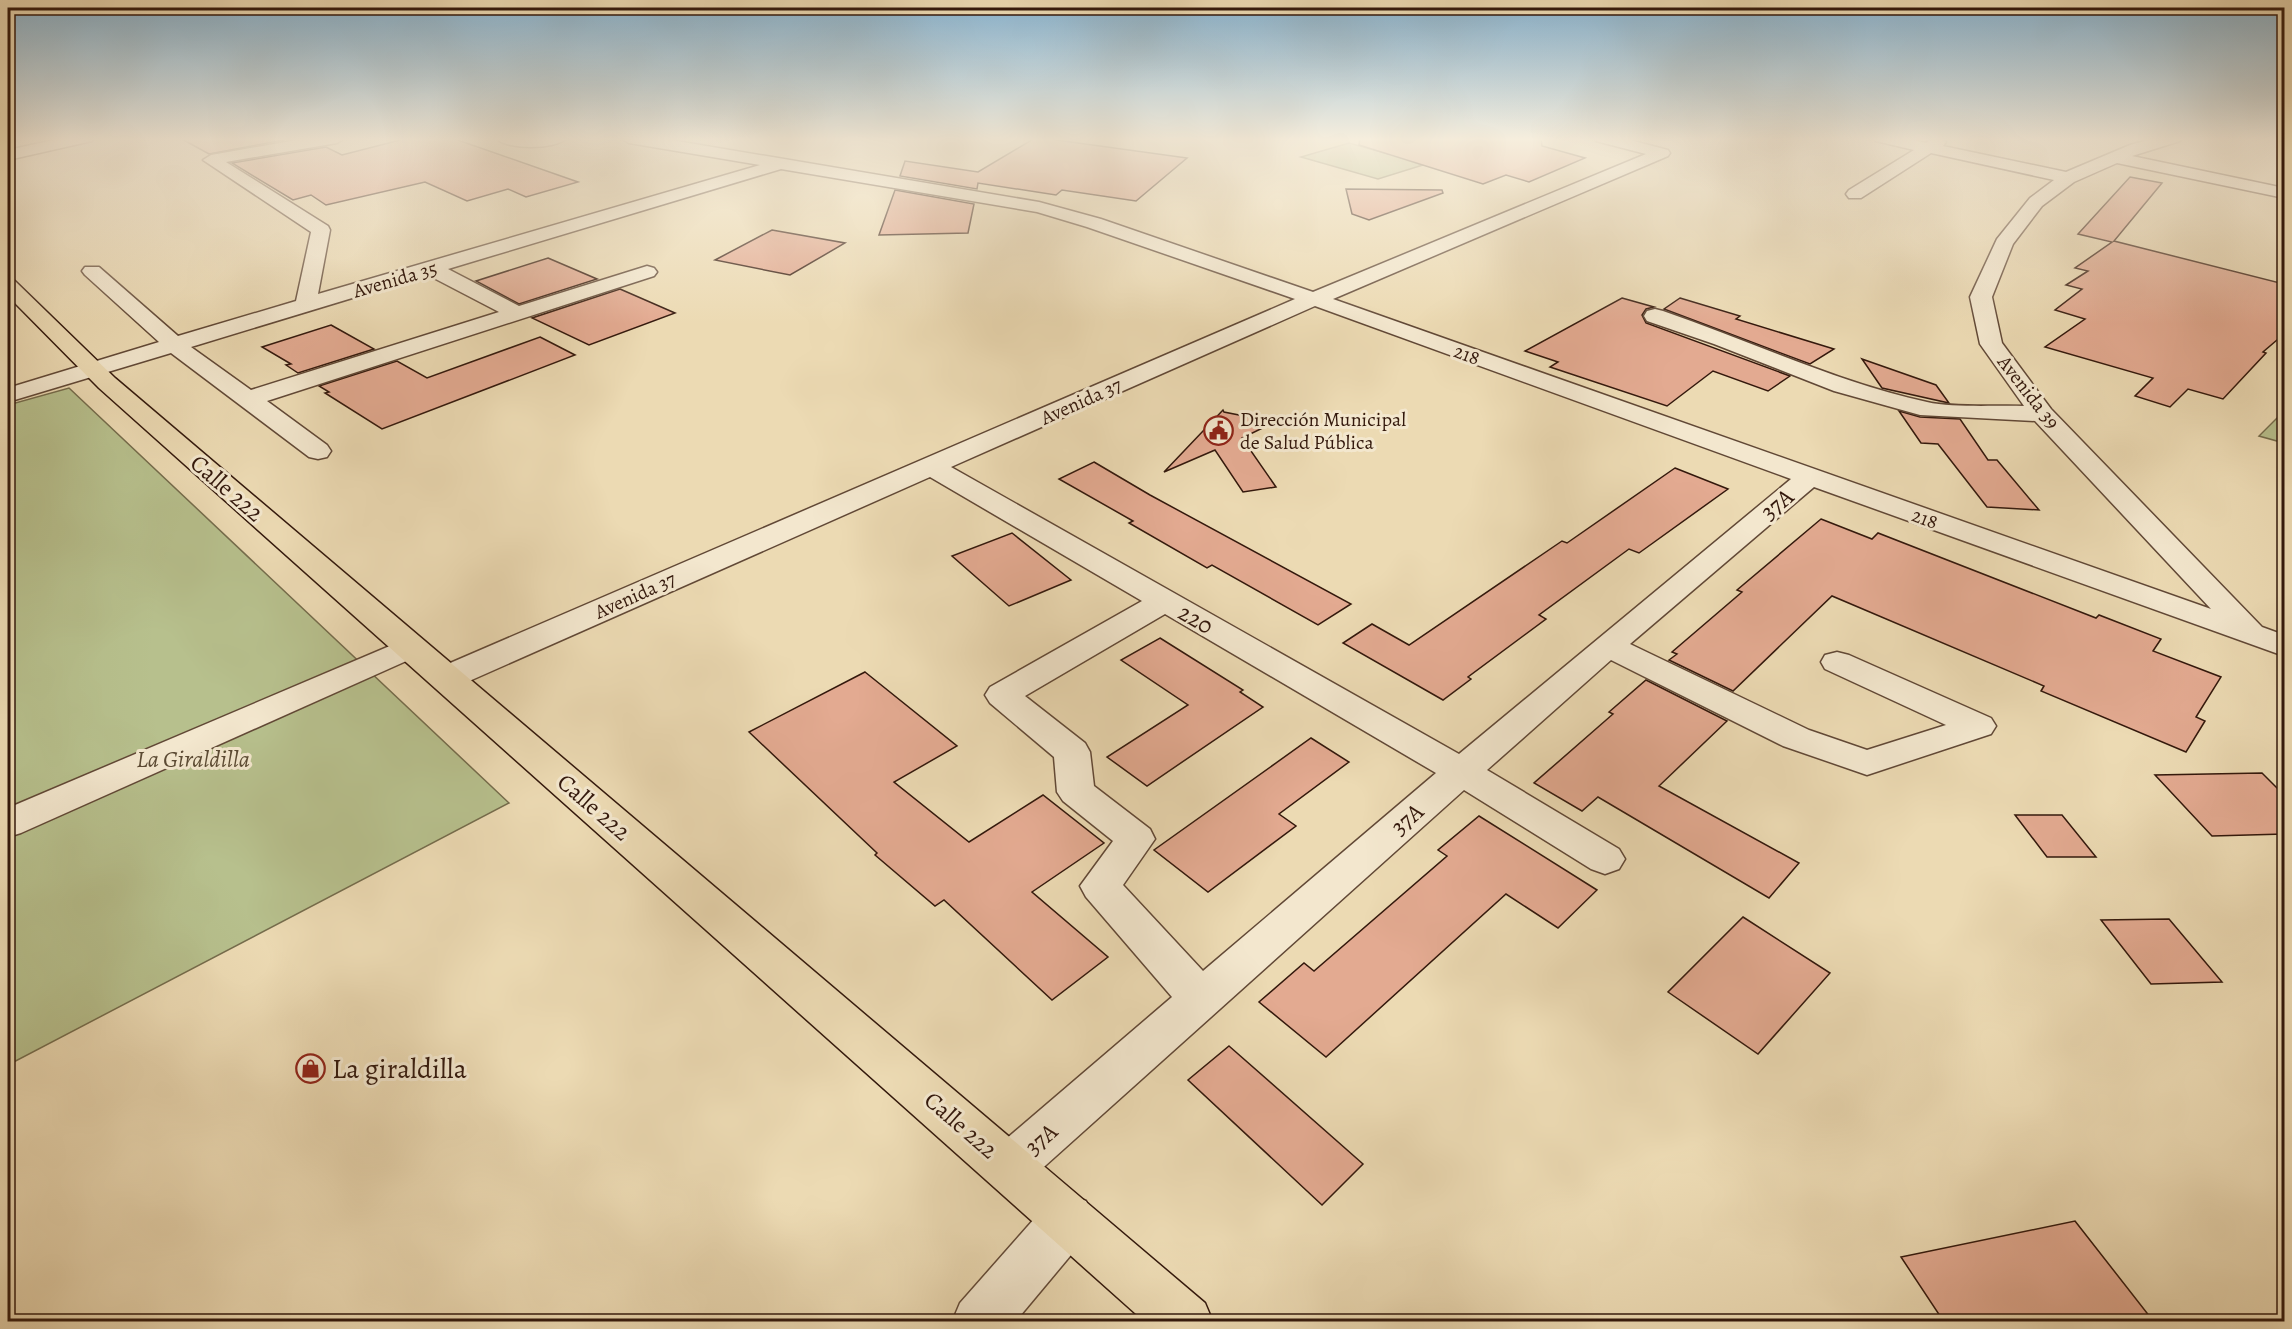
<svg xmlns="http://www.w3.org/2000/svg" width="2292" height="1329" font-family="Alegreya,serif">
<style>
.green{fill:#b7c08d;stroke:#756c4c;stroke-width:1.5}
.building{fill:#e3aa91;stroke:#33180c;stroke-width:1.5}
.lines{fill:none;stroke-linecap:round;stroke-linejoin:round}
.minor-casing{stroke:#614836;stroke-width:3}
.major-casing{stroke:#33180c;stroke-width:3}
.minor{fill:#f3e7ce;fill-rule:evenodd}
.major{fill:#ecdab3;fill-rule:evenodd}
.labels{text-anchor:middle;stroke-width:6;stroke-linejoin:round;paint-order:stroke}
.far-street-label{font-size:20px;fill:#33180c;stroke:#f3e7ce}
.far-poi-label{font-size:20px;fill:#33180c;stroke:#f3e7ce;text-anchor:start}
.street-label{font-size:24px;fill:#33180c;stroke:#f3e7ce}
.park-label{font-size:24px;font-style:italic;fill:#5b4a33;stroke:#f3e7ce}
.near-poi-label{font-size:28px;fill:#33180c;stroke:#f3e7ce;text-anchor:start}
</style>
<rect width="100%" height="100%" fill="#ecdab3"/>
<filter id="stains"><feTurbulence type="fractalNoise" baseFrequency=".00333" numOctaves="4"/><feColorMatrix values="0 0 0 0 .2 0 0 0 0 .09 0 0 0 0 .02 0 0 0 .5 -.17"/></filter>
<radialGradient id="worn" r=".72"><stop offset=".6" stop-color="#630" stop-opacity="0"/><stop offset="1" stop-color="#630" stop-opacity=".3"/></radialGradient>
<g class="green">
<path d="M1349,143L1388,154L1399,151L1484,146L1378,179L1301,157Z"/>
<path d="M69,388L509,803L8,1065V405Z"/>
<path d="M2284,411V443L2259,436Z"/>
</g>
<g class="building">
<path d="M180,138H294L209,154Z"/>
<path d="M408,138H452L578,182L526,197L508,189L467,201L425,182L326,205L311,195L293,200L232,163L326,147L342,155Z"/>
<path d="M1035,138H1042L1187,158L1136,201L1062,190L1056,195L978,183L977,189L900,176L905,161L978,172Z"/>
<path d="M1360,138H1541L1542,146L1585,158L1529,182L1506,175L1483,184L1359,145Z"/>
<path d="M2130,177L2162,183L2114,241L2284,284V334L2263,352L2266,353L2223,399L2188,389L2170,407L2135,396L2153,378L2045,347L2085,319L2055,310L2082,289L2066,285L2088,271L2075,268L2112,242L2078,234Z"/>
<path d="M1346,189L1442,190L1443,193L1369,220L1352,214Z"/>
<path d="M895,190L974,204L968,233L879,235Z"/>
<path d="M772,230L845,243L790,275L715,260Z"/>
<path d="M548,258L597,279L519,304L476,281Z"/>
<path d="M620,289L675,313L589,345L532,318Z"/>
<path d="M1622,298L1654,307L1646,309L1642,315L1646,323L1790,376L1768,391L1713,371L1667,406L1550,367L1558,362L1525,351Z"/>
<path d="M1680,298L1740,316L1736,319L1834,349L1810,364L1664,309Z"/>
<path d="M331,325L374,349L298,373L286,365L291,364L262,347Z"/>
<path d="M540,337L575,355L382,429L325,393L329,392L319,386L397,361L427,378Z"/>
<path d="M1862,359L1936,385L1949,403L1882,388Z"/>
<path d="M1223,410L1224,412L1275,422L1242,438L1276,487L1243,492L1215,450L1164,472Z"/>
<path d="M1899,411L1920,417L1960,419L1988,460H1997L2039,510L1987,507L1938,444L1921,443Z"/>
<path d="M1094,462L1150,495L1351,604L1318,625L1212,565L1207,568L1129,523L1133,521L1059,479Z"/>
<path d="M1675,468L1728,489L1639,553L1629,549L1539,615L1546,619L1468,677L1471,679L1443,700L1343,643L1372,624L1409,645L1562,541L1567,543Z"/>
<path d="M1821,519L1872,539L1878,533L2096,618L2099,615L2161,639L2153,651L2221,677L2196,717L2205,721L2186,752L2041,691L2044,686L1832,596L1733,691L1669,660L1677,654L1672,652L1742,592L1737,590Z"/>
<path d="M1012,533L1071,580L1009,606L952,556Z"/>
<path d="M1160,638L1243,690L1240,692L1263,707L1147,786L1107,757L1188,705L1121,660Z"/>
<path d="M865,672L957,746L894,782L969,842L1043,795L1104,843L1032,892L1108,957L1052,1000L944,900L935,906L875,855L877,853L749,732Z"/>
<path d="M1646,680L1727,721L1659,786L1799,863L1769,898L1598,797L1582,811L1534,783L1613,714L1609,712Z"/>
<path d="M1311,738L1349,762L1279,814L1296,826L1208,892L1154,850Z"/>
<path d="M2262,773L2284,795V834L2212,836L2155,775Z"/>
<path d="M2015,815H2062L2096,857H2047Z"/>
<path d="M1479,816L1597,890L1558,928L1506,894L1326,1057L1259,1002L1304,963L1314,971L1447,856L1438,850Z"/>
<path d="M1743,917L1830,973L1758,1054L1668,992Z"/>
<path d="M2169,919L2222,982L2151,984L2101,920Z"/>
<path d="M1229,1046L1363,1164L1322,1205L1188,1080Z"/>
<path d="M2075,1221L2154,1322H1944L1901,1257Z"/>
</g>
<g class="lines">
<defs>
<g id="minor">
<path d="M63,138H94L92,141L8,160V150Z"/>
<path d="M308,138H345L337,143L226,162L328,226L330,230L318,294L760,165L629,143L621,138H659L1039,202L1101,219L1313,292L1646,154L1596,141L1594,138H1622L1668,150L1670,153L1668,156L1333,299L2211,609L2035,421L1920,415L1834,391L1714,344L1647,321L1644,316L1647,311L1655,309L1663,311C1751,341 1836,382 1927,402C1953,408 1996,405 2024,406L1980,344L1970,297L1997,239L2030,198L2054,180L1931,153L1861,198H1849L1846,194L1849,190L1914,150L1876,141L1874,138H1905L1926,143L1932,139L1942,138L1946,142L1943,146L2066,172L2130,145L2155,138H2182L2180,141L2132,156L2284,188V198L2117,163L2074,182L2042,206L2013,244L1992,297L2002,343L2051,409L2262,627L2284,635V656L1814,487L1630,644L1809,730L1867,750L1946,725L1825,669L1821,662L1825,655L1837,652L1849,655L1991,718L1996,726L1991,734L1867,775L1783,746L1611,660L1487,770L1619,849L1625,859L1619,869L1605,874L1591,869L1464,790L1026,1183L1009,1190L992,1183L984,1167L992,1151L1172,997L1086,897L1080,886L1113,841L1063,801L1057,792L1054,757L990,703L985,695L990,687L1142,601L930,477L458,686L446,689L434,686L429,678L434,670L1295,299L1087,227L1037,212L781,169L448,269L519,306L647,266L654,268L657,272L654,276L267,401L327,445L331,451L327,457L318,459L309,457L171,353L8,402V388L159,342L85,275L82,271L85,267H99L178,336L296,301L311,232L203,160L211,155ZM428,275L499,312L251,390L191,347ZM1315,306L1791,479L1459,754L951,467ZM1165,614L1436,773L1203,971L1123,885L1155,839L1150,829L1094,786L1090,752L1085,743L1025,696Z"/>
<path d="M495,138H567C555,150 507,150 495,138Z"/>
<path d="M411,637L422,640L427,647L422,654L21,833L8,837V808Z"/>
<path d="M1068,1194L1086,1201L1094,1219L1086,1237L1015,1322H952L960,1303L1050,1201Z"/>
</g>
<path id="major" d="M8,279L15,281L115,378L1205,1303L1213,1322H1145L99,388L8,296Z"/>
</defs>
<use href="#minor" class="minor-casing"/>
<use href="#major" class="major-casing"/>
<use href="#minor" class="minor"/>
<use href="#major" class="major"/>
</g>
<linearGradient id="sky" x2="0" y2="1"><stop stop-color="#89b6d4"/><stop offset="0.43" stop-color="#f6eedd"/><stop offset="1" stop-color="#f6eedd" stop-opacity="0"/></linearGradient>
<rect width="2292" height="324" fill="url(#sky)"/>
<defs>
<symbol id="civic-ring" viewBox="-11 -11 22 22"><circle r="9.5" fill="#f3e7ce" stroke="#8f2418" stroke-width="1.5"/><path d="M-.6-6.5H3V-4.5H.6V-3L4-1V1h2V6H-6V1h2V-1L-.6-3ZM-1.2 2.5V6h2.4V2.5Z" fill="#8f2418"/></symbol>
<symbol id="shop-ring" viewBox="-11 -11 22 22"><circle r="9.5" fill="#f3e7ce" stroke="#8f2418" stroke-width="1.5"/><path d="M-5-2.5h2.3a2.7 3.5 0 0 1 5.4 0H5L5.5 6h-11ZM-1.5-2.5h3a1.5 2.3 0 0 0-3 0Z" fill="#8f2418"/></symbol>
</defs>
<g fill-rule="evenodd">
<use href="#civic-ring" x="1202" y="414" width="33" height="33"/>
<use href="#shop-ring" x="294" y="1052" width="33" height="33"/>
</g>
<g class="labels">
<g class="far-street-label">
<text transform="translate(395 279) rotate(-16)" y="7">Avenida 35</text>
<text transform="translate(1467 354) rotate(20)" y="7">218</text>
<text transform="translate(2029 392) rotate(52)" y="7">Avenida 39</text>
<text transform="translate(1081 401) rotate(-24)" y="7">Avenida 37</text>
<text transform="translate(1925 518) rotate(20)" y="7">218</text>
<text transform="translate(635 595) rotate(-24)" y="7">Avenida 37</text>
</g>
<g class="far-poi-label">
<text x="1240" y="426">Dirección Municipal<tspan x="1240" dy="23">de Salud Pública</tspan></text>
</g>
<g class="street-label">
<text transform="translate(227 488) rotate(41)" y="8">Calle 222</text>
<text transform="translate(1777 504) rotate(-40)" y="8">37A</text>
<text transform="translate(1196 619) rotate(30)" y="8">220</text>
<text transform="translate(594 807) rotate(41)" y="8">Calle 222</text>
<text transform="translate(1407 819) rotate(-41)" y="8">37A</text>
<text transform="translate(961 1125) rotate(41)" y="8">Calle 222</text>
<text transform="translate(1041 1139) rotate(-41)" y="8">37A</text>
</g>
<g class="park-label">
<text x="193" y="767">La Giraldilla</text>
</g>
<g class="near-poi-label">
<text x="332" y="1078">La giraldilla</text>
</g>
</g>
<rect width="2292" height="1329" fill="none" stroke="#ecdab3" stroke-width="30"/>
<rect x="9" y="9" width="2274" height="1311" fill="none" stroke="#33180c" stroke-width="3"/>
<rect x="15" y="15" width="2262" height="1299" fill="none" stroke="#33180c" stroke-width="1.5"/>
<rect width="100%" height="100%" filter="url(#stains)"/>
<rect width="100%" height="100%" fill="url(#worn)"/>
</svg>
